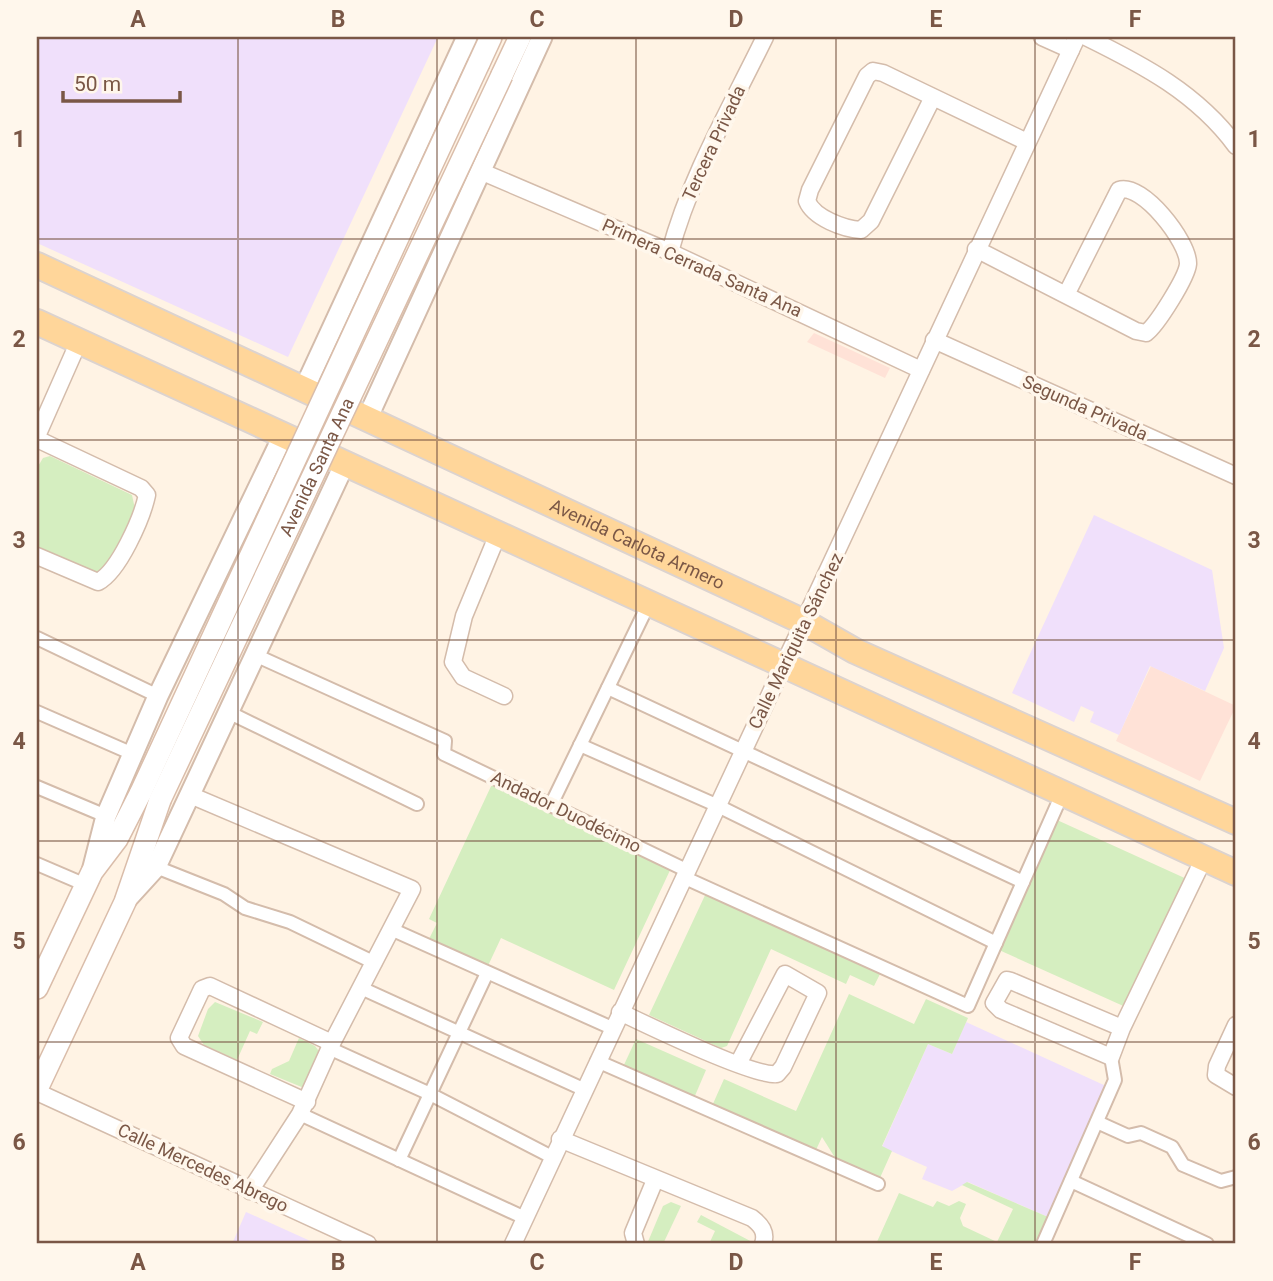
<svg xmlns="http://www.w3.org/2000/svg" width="1273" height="1281" font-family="Roboto,sans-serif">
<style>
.commercial{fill:#ffe2d7}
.education{fill:#f0e0fb}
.green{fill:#d5eec0}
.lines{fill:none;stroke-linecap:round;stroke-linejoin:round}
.pedestrian-casing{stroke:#d4bcab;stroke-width:16}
.minor-casing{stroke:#d4bcab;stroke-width:19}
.tertiary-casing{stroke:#d4bcab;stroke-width:23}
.secondary-casing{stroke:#dabdaa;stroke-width:24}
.primary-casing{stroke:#dcd3cf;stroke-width:28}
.pedestrian{stroke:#fff;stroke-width:12}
.minor{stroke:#fff;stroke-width:16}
.tertiary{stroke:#fff;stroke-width:19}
.secondary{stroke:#fff;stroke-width:21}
.primary{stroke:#ffd69a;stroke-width:24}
.secondary-bridge-casing{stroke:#dabdaa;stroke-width:24;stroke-linecap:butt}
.secondary-bridge{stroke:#fff;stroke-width:21}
.grid{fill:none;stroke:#7a5746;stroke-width:2;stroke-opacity:0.55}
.labels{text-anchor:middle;stroke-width:7;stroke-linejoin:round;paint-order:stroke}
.street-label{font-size:18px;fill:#7a5746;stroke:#fff7ec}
.neatline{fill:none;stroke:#7a5746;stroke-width:2.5}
.grid-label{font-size:23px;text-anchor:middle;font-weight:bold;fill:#7a5746}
</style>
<rect width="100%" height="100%" fill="#fff3e4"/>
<g class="commercial">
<path d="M814,333L890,368L885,378L807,342Z"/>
<path d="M1151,666L1236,706L1200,781L1116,741Z"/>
</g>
<g class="education">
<path d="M37,37H438L288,357L37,243Z"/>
<path d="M1094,515L1212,570L1224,648L1205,691L1150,666L1119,735L1090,722L1094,712L1081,706L1074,722L1012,693Z"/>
<path d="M966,1022L1106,1086L1048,1217L968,1182L952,1191L922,1179L927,1167L882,1147L928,1044L952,1054Z"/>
<path d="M246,1212L317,1244H232Z"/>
</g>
<g class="green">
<path d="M50,456L132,495L135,509L106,570L92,574L37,547V468L43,458Z"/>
<path d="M493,782L672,866L614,990L501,938L486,970L427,943L437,923L429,919Z"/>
<path d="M1057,820L1189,880L1130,1009L999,950Z"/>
<path d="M707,891L881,972L874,986L850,975L846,984L771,949L727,1046L721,1048L649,1015Z"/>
<path d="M849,994L914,1024L926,999L968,1018L952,1054L928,1044L882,1146L892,1151L879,1180L839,1164L822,1137L815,1152L712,1106L724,1079L796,1111Z"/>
<path d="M215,1002L263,1022L257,1034L250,1031L237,1060L204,1045L198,1036L208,1009Z"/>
<path d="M299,1038L315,1046L321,1054L304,1088L270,1074L272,1069L289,1061Z"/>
<path d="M636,1039L706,1070L694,1098L623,1067Z"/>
<path d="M967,1182L1048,1217L1036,1244H876L899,1193L933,1207L937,1201L949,1206L959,1201L966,1204L960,1218L963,1226L997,1242L1013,1209L962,1185Z"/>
<path d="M671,1202L681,1206L663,1244H647L663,1206Z"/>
<path d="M701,1215L756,1244H709L715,1231L697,1222Z"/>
</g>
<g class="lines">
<defs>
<g id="pedestrian">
<path d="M37,638L158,696"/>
<path d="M255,655L445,741L444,754L686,870"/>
<path d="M608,688L1023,882"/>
<path d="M37,712L133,754"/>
<path d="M228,712L417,804"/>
<path d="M580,745L716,805L996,943"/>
<path d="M37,787L106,816"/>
<path d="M551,805L649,603"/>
<path d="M37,864L86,885"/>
<path d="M156,867L224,894L245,908L290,922L375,963"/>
<path d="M683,877L968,1006L1062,794"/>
<path d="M393,930L612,1028"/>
<path d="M361,988L583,1089"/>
<path d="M331,1049L428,1093L552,1157"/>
<path d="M597,1061L878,1184"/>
<path d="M300,1114L525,1218"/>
<path d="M1097,1122L1128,1136L1141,1133L1172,1147L1183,1165L1221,1181L1236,1177"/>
<path d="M399,1160L487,973"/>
<path d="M1071,1181L1207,1244"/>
<path d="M1043,1244L1115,1080L1111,1057"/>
</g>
<g id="minor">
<path d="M1042,37L1071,50"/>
<path d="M1086,37C1143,65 1197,93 1236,146"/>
<path d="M933,97L871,221L861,230C844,229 814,218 807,201L810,190L867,76L873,71L883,73L1027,142"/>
<path d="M480,171L670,252L921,370"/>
<path d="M976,249L1136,331L1146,333C1157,325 1187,277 1188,264C1189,242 1142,182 1119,190L1067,293"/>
<path d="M670,252C690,177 731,107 765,37"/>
<path d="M934,340L1236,476"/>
<path d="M37,436L79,341"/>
<path d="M37,439L141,488L147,495C142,518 119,571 98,582L37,556"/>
<path d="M498,534L464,616L453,662L463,677L504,696"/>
<path d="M190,795L412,889L332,1043L300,1114L250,1191"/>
<path d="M620,1012C645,1024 756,1078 777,1074L783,1067L818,993L785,974L738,1064"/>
<path d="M1236,1025L1217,1066L1216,1075L1236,1087"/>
<path d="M1122,1028L1011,981L1007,980L994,1003L1001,1010L1111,1057L1122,1028L1204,858"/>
<path d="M37,1092L368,1244"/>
<path d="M307,1102L184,1046L179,1038L202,989L210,986L332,1043"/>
<path d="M560,1139L752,1218C761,1225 767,1232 763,1244"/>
<path d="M513,1244L1077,37"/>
<path d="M636,1244L633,1233L655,1180"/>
</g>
<g id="tertiary">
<path d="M304,389L467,37"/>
<path d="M367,419L542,37"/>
<path d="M92,871L106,816L158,696L284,434"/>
<path d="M125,901L156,867L345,463"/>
</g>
<g id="secondary">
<path d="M479,63L491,37"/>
<path d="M502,75L520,37"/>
<path d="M37,988L92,872L117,839L141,792"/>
<path d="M37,1089L125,902L160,800"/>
</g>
<g id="primary">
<path id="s1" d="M37,265L804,622L855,651L1236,822"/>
<path d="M37,322L1236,873"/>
</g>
</defs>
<use href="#pedestrian" class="pedestrian-casing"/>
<use href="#minor" class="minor-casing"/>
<use href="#tertiary" class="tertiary-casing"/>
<use href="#secondary" class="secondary-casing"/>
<use href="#primary" class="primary-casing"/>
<use href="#pedestrian" class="pedestrian"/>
<use href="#minor" class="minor"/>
<use href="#tertiary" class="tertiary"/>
<use href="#secondary" class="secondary"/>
<use href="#primary" class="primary"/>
<defs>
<g id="secondary-bridge">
<path d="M141,792L479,63"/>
<path id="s2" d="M160,800L502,75"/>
</g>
</defs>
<use href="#secondary-bridge" class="secondary-bridge-casing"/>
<use href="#secondary-bridge" class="secondary-bridge"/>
</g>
<path class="grid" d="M238,37V1244M437,37V1244M636,37V1244M836,37V1244M1035,37V1244M37,239H1236M37,440H1236M37,640H1236M37,841H1236M37,1042H1236"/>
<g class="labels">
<g class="street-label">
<text transform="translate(714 143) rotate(-65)" y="6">Tercera Privada</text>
<text transform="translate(702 268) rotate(24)" y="6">Primera Cerrada Santa Ana</text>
<text transform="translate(1085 408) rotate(24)" y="6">Segunda Privada</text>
<text dy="6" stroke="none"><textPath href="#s2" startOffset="368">Avenida Santa Ana</textPath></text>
<text dy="6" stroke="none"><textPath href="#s1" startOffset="662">Avenida Carlota Armero</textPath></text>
<text transform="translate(796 641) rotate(-64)" y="6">Calle Mariquita Sánchez</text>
<text transform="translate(566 812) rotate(26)" y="6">Andador Duodécimo</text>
<text transform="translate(203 1168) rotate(25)" y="6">Calle Mercedes Abrego</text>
</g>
</g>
<rect width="1273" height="1281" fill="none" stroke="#fff7ec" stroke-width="77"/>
<path d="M63 91v10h117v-10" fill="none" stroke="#7a5746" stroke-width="3.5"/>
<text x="74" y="91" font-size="21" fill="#7a5746" stroke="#fff7ec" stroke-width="5" paint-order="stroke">50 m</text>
<rect x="38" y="38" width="1196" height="1204" class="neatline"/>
<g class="grid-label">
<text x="138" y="27">A</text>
<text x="338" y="27">B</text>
<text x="537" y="27">C</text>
<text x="736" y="27">D</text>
<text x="936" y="27">E</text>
<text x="1135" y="27">F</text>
<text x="19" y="147">1</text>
<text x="1254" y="147">1</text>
<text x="19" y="347">2</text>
<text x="1254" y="347">2</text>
<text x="19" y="548">3</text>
<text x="1254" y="548">3</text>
<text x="19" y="749">4</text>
<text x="1254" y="749">4</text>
<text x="19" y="949">5</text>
<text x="1254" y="949">5</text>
<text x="19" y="1150">6</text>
<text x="1254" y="1150">6</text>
<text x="138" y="1270">A</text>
<text x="338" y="1270">B</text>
<text x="537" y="1270">C</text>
<text x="736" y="1270">D</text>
<text x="936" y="1270">E</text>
<text x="1135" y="1270">F</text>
</g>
</svg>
